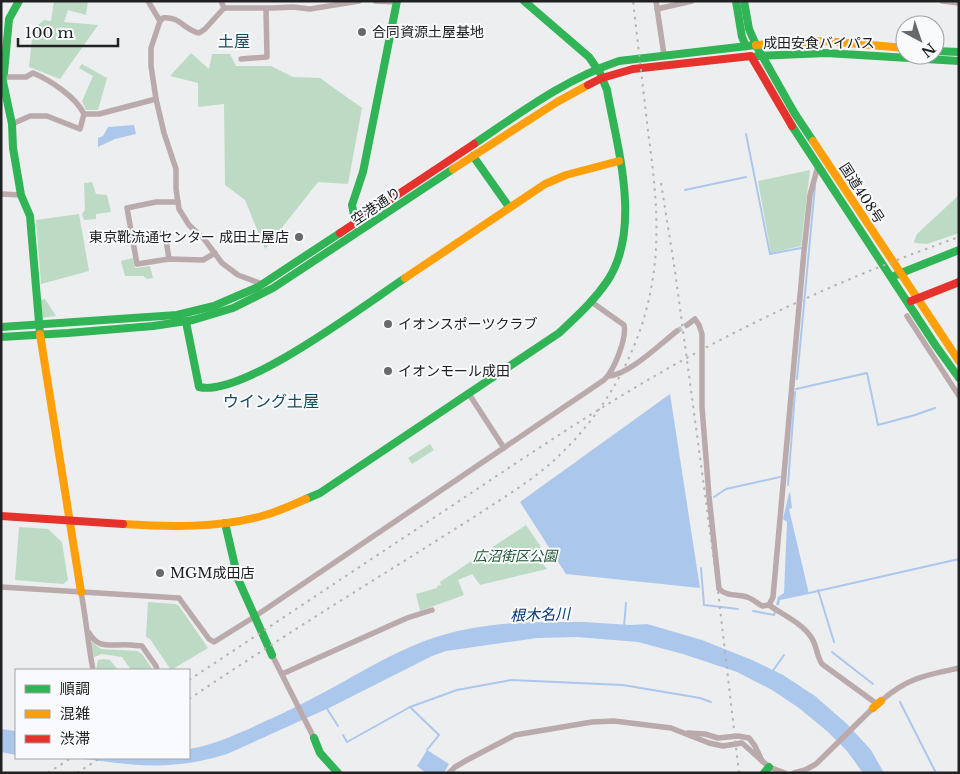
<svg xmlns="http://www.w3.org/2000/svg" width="960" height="774" font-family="'Libre Baskerville','Noto Sans JP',serif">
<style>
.green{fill:#bddbc4}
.water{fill:#acc7ec}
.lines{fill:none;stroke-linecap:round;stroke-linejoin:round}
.stream{stroke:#acc7ec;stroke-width:2}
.street-tunnel{stroke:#c4c5c6;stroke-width:5.5;stroke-dasharray:5.5 3;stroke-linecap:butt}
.street{stroke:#baaaab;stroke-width:5.5}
.fast{stroke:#30b455;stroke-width:8}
.slow{stroke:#ff9f0a;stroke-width:8}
.jam{stroke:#e5322d;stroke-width:8}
.rail{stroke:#b8b1b2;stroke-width:2;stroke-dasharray:2.5 5;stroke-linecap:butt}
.poi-dot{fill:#68696a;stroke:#f9fafd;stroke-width:2}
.labels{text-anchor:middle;stroke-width:4;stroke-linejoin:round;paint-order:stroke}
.poi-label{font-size:14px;fill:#212122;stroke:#f9fafd;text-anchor:start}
.street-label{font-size:14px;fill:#212122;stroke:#f9fafd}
.park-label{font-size:14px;font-style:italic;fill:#1c572d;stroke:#f9fafd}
.water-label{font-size:15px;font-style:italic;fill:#043773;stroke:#f9fafd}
.quarter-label{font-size:16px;fill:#164c5b;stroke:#f9fafd}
</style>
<rect width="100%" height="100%" fill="#edeeef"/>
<g class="green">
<path d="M54,1H88L86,15L68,10L64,22L98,25L60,79L29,67L33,29L44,20L51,21Z"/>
<path d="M191,53L209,69L212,54H230L236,66H271L293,77L320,78L362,108L348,184L318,182L265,249L245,200L225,185L224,104L198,107V83L170,76Z"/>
<path d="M82,64L107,78L98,110H86L82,101L93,76L79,68Z"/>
<path d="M810,170L801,246L771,253L758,181Z"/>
<path d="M92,182L96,194L107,195L111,212L96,214V219L84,220L82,214L85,210L84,183Z"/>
<path d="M959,195V233L927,244L915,243L914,241L917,234Z"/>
<path d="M79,214L89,271L41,284L36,220Z"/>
<path d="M133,258L135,268L150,266L153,278L147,279L143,276H125L121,261Z"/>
<path d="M45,299L56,316L41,318L40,300Z"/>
<path d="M430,444L434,450L412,464L408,458Z"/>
<path d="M526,525L541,547L534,553L547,569L480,585L472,574L458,580L464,595L420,611L416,594L437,588V586L441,585L440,582Z"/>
<path d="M19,527L48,529L62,542L68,580L63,584L15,580Z"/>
<path d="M148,602L175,604L179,606L208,648L171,670L150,639L146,637Z"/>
<path d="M92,642L101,649L137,651L142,654L153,670H131L122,657L102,654L94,657L90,643Z"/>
<path d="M104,659L110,660L118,670H96L98,660Z"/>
</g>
<g class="water">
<path d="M134,125L136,134L115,139L98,147V138L103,136L108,127Z"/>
<path d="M670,394L700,588L566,574L520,502Z"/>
<path d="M790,492L792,508L789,509L809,594L780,600L779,605H776L778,597L784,593L787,522L783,519L789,493Z"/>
<path d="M584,622L631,625L647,624L702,640L752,660L783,675L815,696L847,724L871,750L884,773H863L847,751L828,732L799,708L772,690L737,672L683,654L638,642L577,637L537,638L446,651L432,656L331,707L227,754C170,772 133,765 76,758H189V749C211,746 232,736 253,727C274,717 295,708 315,697C352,678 387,655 427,640C481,621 528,622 584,622Z"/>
<path d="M1,729L16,731V755L1,752Z"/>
<path d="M427,750L449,764L444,773H426L417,766Z"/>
</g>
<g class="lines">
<g class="stream">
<path d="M746,134L770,254L801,248"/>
<path d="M685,190L746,177"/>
<path d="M797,379L815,186"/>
<path d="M796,389L867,373L878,425L915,415L935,408"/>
<path d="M788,485L795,392"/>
<path d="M714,497L726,489L780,477"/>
<path d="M701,568L704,605L738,609"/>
<path d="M818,590L834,642"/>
<path d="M809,593L959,559"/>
<path d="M753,611L774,615L775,612"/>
<path d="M624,626L626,603"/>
<path d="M832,652L873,684"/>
<path d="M772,672L784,655"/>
<path d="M900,702L936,773"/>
<path d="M326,707L338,726"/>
<path d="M410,707L457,690L511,680L623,685L700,698L711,702"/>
<path d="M343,735L347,742L410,707L439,735L427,750"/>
</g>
<path class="street-tunnel" d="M677,331L687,325"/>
<g class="street">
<path d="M148,1L160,21L163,18C180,16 184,30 199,33L205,29L224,8H273L293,7L310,9L359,1"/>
<path d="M221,1L224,8"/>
<path d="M375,1L397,2"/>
<path d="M656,1L664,55"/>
<path d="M942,1L959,3"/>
<path d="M657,9L692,1"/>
<path d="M160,21L151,48V66L156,99L164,133L176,169V189L179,209L189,225L204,239L222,263L238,275L262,284"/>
<path d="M241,59L267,57L266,9"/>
<path d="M2,77H26L33,73C50,80 76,97 84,114"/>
<path d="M12,124L30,116H47L80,129L84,114H99L156,99"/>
<path d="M1,194L21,195"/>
<path d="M178,202H156L127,208L137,264L169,259L203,260L215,253"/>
<path d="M132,235L165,233L169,259"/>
<path d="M907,316L959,396"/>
<path d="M687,325L695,319L699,325L702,334V407L709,496L719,589C728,597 737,594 747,597C753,599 757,603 762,606L769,605C783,615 802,623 811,637C817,645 816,655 822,664L877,704"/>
<path d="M609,376C630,374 660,344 677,331"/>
<path d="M469,394L504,448"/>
<path d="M1,587L179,598L209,639L214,642L254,617L604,380C614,371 627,338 624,325L593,303"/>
<path d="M81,592C86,618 88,644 93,670"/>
<path d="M769,605L773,597L804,251L810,195L818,166"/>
<path d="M89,633C97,646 104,645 117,645C125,644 133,645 142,646L156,666L157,670"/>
<path d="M272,655L314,738"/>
<path d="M282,674L407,618L432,610"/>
<path d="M881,701C907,678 926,675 959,668"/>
<path d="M688,733L705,734L718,738L738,736L749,738L755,746L762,761"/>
<path d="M449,773L455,767L467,760L515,735L592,722L614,721L671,728L709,743L723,746L742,743L769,767L785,773"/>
<path d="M794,773L805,770L816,764L873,708"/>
</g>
<g class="fast">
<path d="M19,1L9,19L4,73L2,77L12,124L13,148L21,195L30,216L40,334"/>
<path d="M524,1L589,57L600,73"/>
<path d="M736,1L742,37L746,46"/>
<path d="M744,1L749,29L756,45"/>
<path d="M935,51L959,52"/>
<path d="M757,56L826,53L959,61"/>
<path d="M792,126L936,346L959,378"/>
<path d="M474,144C520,113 565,79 619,61L756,45L795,114L813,141"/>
<path d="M473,156L509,207"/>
<path d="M360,224L354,215L352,205L363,172L397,1"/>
<path d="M896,275L959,250"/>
<path d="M186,322L199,387C242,398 366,304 405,278"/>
<path d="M1,327L177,315L214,306L258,287L340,233"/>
<path d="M1,337L68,333L153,326L193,320L233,308L273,288L453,169"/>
<path d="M306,499L320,493L559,333C577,316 594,301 608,280C642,227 617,147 607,90L602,78"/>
<path d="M225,523L238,579L272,655"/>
<path d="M314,738L320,753L338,773"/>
<path d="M764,773L769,767"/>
</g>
<g class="slow">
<path d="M756,45L825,41L905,48"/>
<path d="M813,141L959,361"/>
<path d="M453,169L557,102L588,85"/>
<path d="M405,278L545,184L566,175L619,161"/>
<path d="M40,334L81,592"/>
<path d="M123,524C170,527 217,528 262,516C278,512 292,505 306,499"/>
<path d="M873,708L881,701"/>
</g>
<g class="jam">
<path d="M588,85L602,78L633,69L751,56L792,126"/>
<path d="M340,233L474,144"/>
<path d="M911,301L959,282"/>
<path d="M1,516L123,524"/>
</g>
<g class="rail">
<path d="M661,183L675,271L718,591L739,773"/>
<path d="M189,680C271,626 353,571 435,517C500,474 564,430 631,390C734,328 845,277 959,237"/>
<path d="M189,699C253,656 319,614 385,573C414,555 442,537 471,519C498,501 527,484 551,463C607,413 645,344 654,270C660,223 654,177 648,131C643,88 638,44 633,1"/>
<path d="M48,773L71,758"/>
<path d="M77,773L100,758"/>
</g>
</g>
<g class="poi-dot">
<circle cx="362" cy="32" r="5"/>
<circle cx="299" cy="237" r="5"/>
<circle cx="388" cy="324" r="5"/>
<circle cx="388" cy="371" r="5"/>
<circle cx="160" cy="573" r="5"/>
</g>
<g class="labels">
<g class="poi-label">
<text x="372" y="37">合同資源土屋基地</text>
<text x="289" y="242" text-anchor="end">東京靴流通センター 成田土屋店</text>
<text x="398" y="329">イオンスポーツクラブ</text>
<text x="398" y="376">イオンモール成田</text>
<text x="170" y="578">MGM成田店</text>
</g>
<g class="street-label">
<text x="819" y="48">成田安食バイパス</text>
<text transform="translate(862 193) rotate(57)" y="5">国道408号</text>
<text transform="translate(376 206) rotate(-34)" y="5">空港通り</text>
</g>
<g class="park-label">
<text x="515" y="561">広沼街区公園</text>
</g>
<g class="water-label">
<text transform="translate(540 615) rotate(-2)" y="5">根木名川</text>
</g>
<g class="quarter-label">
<text x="234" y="47">土屋</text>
<text x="271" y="407">ウイング土屋</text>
</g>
</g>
<rect width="960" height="774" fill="none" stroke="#212122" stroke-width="5"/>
<rect x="15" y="669" width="175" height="90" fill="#f9fafd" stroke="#a3a3a5"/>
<rect x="25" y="685" width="25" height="8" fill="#30b455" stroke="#a3a3a5"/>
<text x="60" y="694" font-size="15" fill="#212122">順調</text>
<rect x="25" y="710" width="25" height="8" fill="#ff9f0a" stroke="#a3a3a5"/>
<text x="60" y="719" font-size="15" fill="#212122">混雑</text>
<rect x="25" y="735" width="25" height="8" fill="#e5322d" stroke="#a3a3a5"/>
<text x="60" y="744" font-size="15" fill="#212122">渋滞</text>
<g transform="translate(920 40) rotate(140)"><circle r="24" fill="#f9fafd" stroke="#a3a3a5"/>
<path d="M0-4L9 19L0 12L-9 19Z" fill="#68696a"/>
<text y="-8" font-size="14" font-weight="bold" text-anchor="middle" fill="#212122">N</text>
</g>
<path d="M18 38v8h100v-8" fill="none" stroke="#212122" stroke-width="2.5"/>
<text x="25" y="38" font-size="15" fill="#212122" stroke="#f9fafd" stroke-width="4" paint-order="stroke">100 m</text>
</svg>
